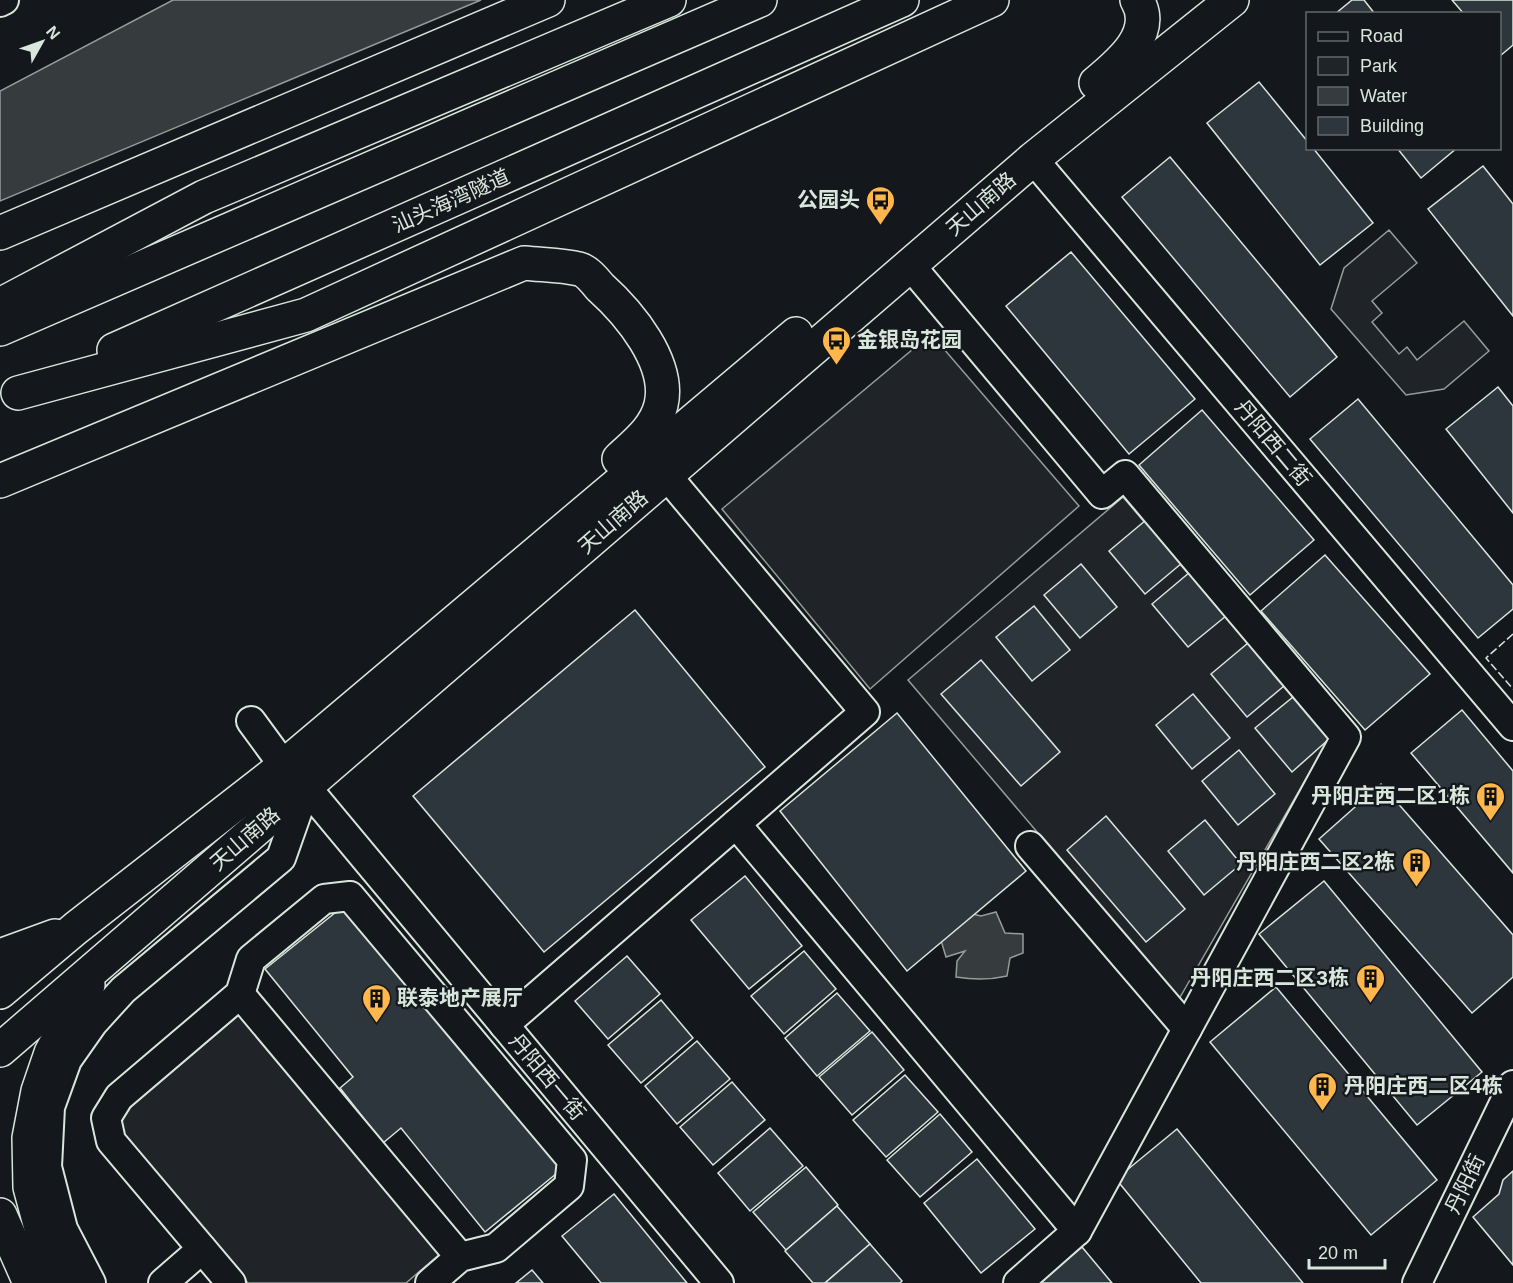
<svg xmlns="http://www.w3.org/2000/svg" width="1513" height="1283" font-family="Arial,'Noto Sans SC',sans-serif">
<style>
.green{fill:#202428;stroke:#939e99;stroke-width:1.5}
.water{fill:#363b3e;stroke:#939e99;stroke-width:1.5}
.building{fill:#2c363c;stroke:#d8e6dc;stroke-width:1.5}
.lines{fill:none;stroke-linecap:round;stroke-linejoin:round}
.minor-casing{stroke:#d8e6dc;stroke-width:32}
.major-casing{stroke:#d8e6dc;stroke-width:36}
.highway-casing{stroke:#d8e6dc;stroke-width:36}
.minor{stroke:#14181c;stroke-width:28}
.major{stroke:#14181c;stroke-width:33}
.highway{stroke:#14181c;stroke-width:33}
.fence{stroke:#d8e6dc;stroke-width:1.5;stroke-dasharray:8 3;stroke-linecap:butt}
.labels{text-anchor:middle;stroke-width:4.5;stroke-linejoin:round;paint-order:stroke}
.poi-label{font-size:21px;font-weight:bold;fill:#d8e6dc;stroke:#14181c;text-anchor:end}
.street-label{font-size:21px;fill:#d8e6dc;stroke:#14181c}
</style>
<rect width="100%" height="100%" fill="#14181c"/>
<g class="green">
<path d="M1389,230L1417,263L1372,301L1382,313L1372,322L1399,354L1407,347L1417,360L1464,321L1489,351L1444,389L1406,395L1331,309L1344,268Z"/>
<path d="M931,334L1079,506L870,689L722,509Z"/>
<path d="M1123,497L1329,739L1179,999L908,680Z"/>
<path d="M239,1015L441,1253L406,1283H248L112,1123Z"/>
</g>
<g class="water">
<path d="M173,0H481L0,201V91Z"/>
<path d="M956,910L981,916L996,912L1005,933L1023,934V953L1010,958L1007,976C990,980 974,980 956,977L957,961L965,951L946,957L937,927Z"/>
</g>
<g class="building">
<path d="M1352,0H1364L1375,14H1335Z"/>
<path d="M1452,0H1513V45L1500,56V14H1464Z"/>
<path d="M1259,82L1308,142V148H1313L1373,223L1320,265L1207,123Z"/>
<path d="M1397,148H1457L1421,178Z"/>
<path d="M1170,157L1337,357L1290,397L1122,197Z"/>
<path d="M1483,166L1513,204V316L1428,209Z"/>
<path d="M1071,252L1195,399L1129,454L1006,306Z"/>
<path d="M1498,387L1513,406V513L1446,429Z"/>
<path d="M1358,399L1513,585V609L1478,638L1310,439Z"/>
<path d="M1202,410L1314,540L1250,595L1139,465Z"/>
<path d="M1146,520L1182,563L1145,594L1109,551Z"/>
<path d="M1325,555L1430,674L1365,730L1261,611Z"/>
<path d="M1081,564L1117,607L1080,638L1044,595Z"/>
<path d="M1190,572L1226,616L1188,647L1152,604Z"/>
<path d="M1034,606L1070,650L1032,681L996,637Z"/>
<path d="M635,610L765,767L544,952L413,796Z"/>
<path d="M1248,643L1284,686L1247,717L1211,674Z"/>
<path d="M981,660L1060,752L1021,786L941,694Z"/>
<path d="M1193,694L1230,738L1192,769L1156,725Z"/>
<path d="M1293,697L1329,739L1292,772L1255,728Z"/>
<path d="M1462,710L1513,771V873L1411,753Z"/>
<path d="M897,713L1026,871L907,971L780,811Z"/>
<path d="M1239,750L1275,794L1238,825L1202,781Z"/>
<path d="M1381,784L1513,935V977L1472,1013L1319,839Z"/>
<path d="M1106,816L1185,909L1146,942L1067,850Z"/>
<path d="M1205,820L1241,864L1204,895L1168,851Z"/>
<path d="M745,876L802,946L749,989L691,920Z"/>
<path d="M1324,881L1482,1072L1417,1125L1259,934Z"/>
<path d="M346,904L562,1169L485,1232L401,1128L383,1143L340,1088L353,1077L265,969Z"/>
<path d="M804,951L836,989L784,1034L751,996Z"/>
<path d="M627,956L660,994L608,1039L575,1001Z"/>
<path d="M1276,987L1437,1180L1371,1235L1210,1042Z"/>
<path d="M837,993L870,1031L817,1076L785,1038Z"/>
<path d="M661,1000L693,1038L641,1083L608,1045Z"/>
<path d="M872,1032L904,1070L852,1115L819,1077Z"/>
<path d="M697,1041L730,1079L677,1124L645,1086Z"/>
<path d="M905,1075L938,1112L886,1157L853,1120Z"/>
<path d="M732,1082L765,1120L713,1165L680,1127Z"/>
<path d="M940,1114L972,1152L920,1197L887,1160Z"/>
<path d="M770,1128L803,1166L750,1211L718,1173Z"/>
<path d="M1177,1129L1303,1283H1201L1116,1179Z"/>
<path d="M977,1159L1035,1229L981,1273L924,1203Z"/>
<path d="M806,1167L838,1205L786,1250L753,1212Z"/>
<path d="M1513,1171V1265L1473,1217L1499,1194L1503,1180Z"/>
<path d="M614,1194L687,1283H601L562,1236Z"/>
<path d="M837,1206L870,1244L825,1283H813L785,1251Z"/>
<path d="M870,1244L902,1281L900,1283H825Z"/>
<path d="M1082,1247L1112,1283H1039Z"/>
<path d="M532,1270L543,1283H516Z"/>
</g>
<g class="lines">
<defs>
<g id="minor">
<path d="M0,2L4,0"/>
<path d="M1033,159L1513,726"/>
<path d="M910,265L1102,494L1125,475L1346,737L1077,1231"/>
<path d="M251,721L284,766"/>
<path d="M736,824L1077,1231L1018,1283"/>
<path d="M1030,846L1187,1029"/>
<path d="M240,994L460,1257"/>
<path d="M504,1025L865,712L667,476"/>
<path d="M91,1283L63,1229L47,1167L50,1107L67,1060L93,1023L123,990L281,858L306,787L719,1283"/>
<path d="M163,1283L202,1249"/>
<path d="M231,1283L111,1141L106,1118L119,1097L240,994L251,959L324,899L350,896L572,1160L569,1186L496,1248L460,1257L430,1283"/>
<path d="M1417,1283L1513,1085"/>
</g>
<g id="major">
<path d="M1096,83C1119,64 1157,33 1137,0"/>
<path d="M0,233L548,0"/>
<path d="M0,481L524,263C542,265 562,265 579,269C587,271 595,281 600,287C629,313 671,363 661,405C655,429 636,443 619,459"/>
<path d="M0,956L55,936"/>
<path d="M0,992L76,928L284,766L796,334"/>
<path d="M0,1050L1033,159L1232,0"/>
<path d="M0,1215L30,1283"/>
<path d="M61,1283L45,1243L30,1187L29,1138L38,1091L51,1053L88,985"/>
</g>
<g id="highway">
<path d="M0,305L204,197L669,0"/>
<path d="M0,329L760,0"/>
<path d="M114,350L902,0"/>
<path d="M18,393L306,315L992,0"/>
</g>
</defs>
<use href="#minor" class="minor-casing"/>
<use href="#major" class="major-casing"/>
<use href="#highway" class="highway-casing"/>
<use href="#minor" class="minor"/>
<use href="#major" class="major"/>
<use href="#highway" class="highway"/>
<path class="fence" d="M1513,634L1486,658L1513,689"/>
</g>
<defs>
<symbol id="bus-pin" viewBox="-11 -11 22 30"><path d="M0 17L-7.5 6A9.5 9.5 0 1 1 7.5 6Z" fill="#ffb74d" stroke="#14181c"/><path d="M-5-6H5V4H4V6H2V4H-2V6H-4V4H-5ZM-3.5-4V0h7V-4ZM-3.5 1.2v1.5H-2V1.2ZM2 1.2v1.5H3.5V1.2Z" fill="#111"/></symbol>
<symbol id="building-pin" viewBox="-11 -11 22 30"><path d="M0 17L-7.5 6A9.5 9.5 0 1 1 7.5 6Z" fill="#ffb74d" stroke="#14181c"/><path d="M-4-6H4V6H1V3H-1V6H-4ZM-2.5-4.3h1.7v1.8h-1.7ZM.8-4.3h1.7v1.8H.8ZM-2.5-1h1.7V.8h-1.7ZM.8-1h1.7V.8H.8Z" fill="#111"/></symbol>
</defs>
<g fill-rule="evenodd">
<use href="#bus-pin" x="864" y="184" width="33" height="45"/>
<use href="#bus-pin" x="820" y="324" width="33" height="45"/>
<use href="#building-pin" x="1474" y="780" width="33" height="45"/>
<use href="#building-pin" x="1400" y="846" width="33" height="45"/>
<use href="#building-pin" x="1354" y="962" width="33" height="45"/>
<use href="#building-pin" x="360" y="982" width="33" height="45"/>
<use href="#building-pin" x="1306" y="1070" width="33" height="45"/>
</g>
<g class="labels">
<g class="poi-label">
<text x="860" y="207">公园头</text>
<text x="857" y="347" text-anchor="start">金银岛花园</text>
<text x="1470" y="803">丹阳庄西二区1栋</text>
<text x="1395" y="869">丹阳庄西二区2栋</text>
<text x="1349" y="985">丹阳庄西二区3栋</text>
<text x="397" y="1005" text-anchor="start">联泰地产展厅</text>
<text x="1344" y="1093" text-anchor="start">丹阳庄西二区4栋</text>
</g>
<g class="street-label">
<text transform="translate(451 201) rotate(-24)" y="7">汕头海湾隧道</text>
<text transform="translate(981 204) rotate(-41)" y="7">天山南路</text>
<text transform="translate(1273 443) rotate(50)" y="7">丹阳西二街</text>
<text transform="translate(613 522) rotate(-41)" y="7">天山南路</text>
<text transform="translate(245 839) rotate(-41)" y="7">天山南路</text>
<text transform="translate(547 1077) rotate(50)" y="7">丹阳西一街</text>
<text transform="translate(1465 1184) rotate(-64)" y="7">丹阳街</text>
</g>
</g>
<rect x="1306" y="12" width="195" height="138" fill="#14181c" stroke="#626a69" stroke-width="1.5"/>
<rect x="1318" y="32" width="30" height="9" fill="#14181c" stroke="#626a69" stroke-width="1.5"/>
<text x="1360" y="42" font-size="18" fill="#d8e6dc">Road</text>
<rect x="1318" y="57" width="30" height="18" fill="#202428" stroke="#626a69" stroke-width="1.5"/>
<text x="1360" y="72" font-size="18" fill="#d8e6dc">Park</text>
<rect x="1318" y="87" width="30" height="18" fill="#363b3e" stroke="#626a69" stroke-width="1.5"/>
<text x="1360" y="102" font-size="18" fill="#d8e6dc">Water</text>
<rect x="1318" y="117" width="30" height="18" fill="#2c363c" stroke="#626a69" stroke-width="1.5"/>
<text x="1360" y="132" font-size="18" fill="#d8e6dc">Building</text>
<g transform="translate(42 42) rotate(50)" stroke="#14181c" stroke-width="4.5" paint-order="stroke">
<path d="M0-4.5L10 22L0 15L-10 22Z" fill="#d8e6dc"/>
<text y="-9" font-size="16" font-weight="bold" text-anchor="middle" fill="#d8e6dc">N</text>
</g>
<path d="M1309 1259v9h76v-9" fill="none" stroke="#d8e6dc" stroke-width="3"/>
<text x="1318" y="1259" font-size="18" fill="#d8e6dc" stroke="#14181c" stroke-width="4.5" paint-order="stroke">20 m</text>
</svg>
